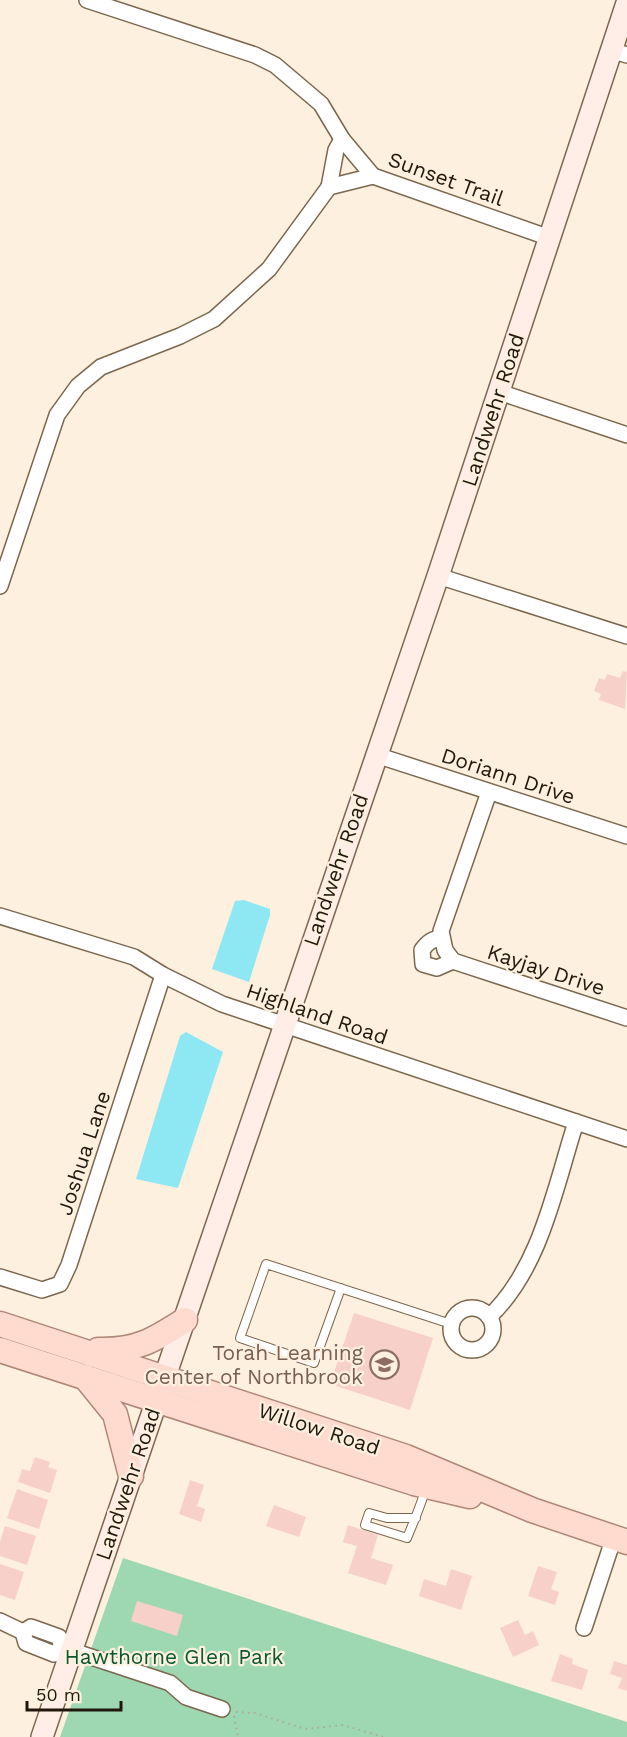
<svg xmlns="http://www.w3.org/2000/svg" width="627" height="1737" font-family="'Work Sans',sans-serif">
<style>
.green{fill:#9dd8b2}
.water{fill:#8de8f4}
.building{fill:#f7d0c9}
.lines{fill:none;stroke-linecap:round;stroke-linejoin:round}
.lane-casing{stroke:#7b674d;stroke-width:10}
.street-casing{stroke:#7b674d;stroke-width:18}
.secondary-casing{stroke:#7b674d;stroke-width:24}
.primary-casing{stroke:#b08776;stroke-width:27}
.path{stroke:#b2a697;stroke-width:2;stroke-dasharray:1.5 4.5;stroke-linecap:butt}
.lane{stroke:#fff;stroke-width:8}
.street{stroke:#fff;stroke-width:15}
.secondary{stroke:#ffede7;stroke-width:21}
.primary{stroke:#fedbce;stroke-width:24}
.labels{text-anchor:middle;stroke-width:4.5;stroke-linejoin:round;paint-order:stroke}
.street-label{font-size:21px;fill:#20180d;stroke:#fef0df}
.education-label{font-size:21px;fill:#785e54;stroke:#fef0df;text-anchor:end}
.park-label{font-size:21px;fill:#085732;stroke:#fef0df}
</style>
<rect width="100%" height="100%" fill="#fef0df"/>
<path class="green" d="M123,1558L627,1722V1737H60Z"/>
<g class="water">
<path d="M244,900L270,909V915L249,982L212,969L235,901Z"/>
<path d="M186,1032L223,1052L178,1188L136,1179L180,1036Z"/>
</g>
<g class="building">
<path d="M623,671L627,672L625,709L599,700L601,694L594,691L599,678L605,680L607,674L620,678Z"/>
<path d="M354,1313L433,1338L410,1410L330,1384Z"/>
<path d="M35,1457L50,1462L48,1467L57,1470L50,1493L18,1482L22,1469L30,1471Z"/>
<path d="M190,1480L204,1485L197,1506L205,1509L201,1522L179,1514Z"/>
<path d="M17,1489L48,1500L39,1529L7,1518Z"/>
<path d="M274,1505L306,1517L299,1537L266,1526Z"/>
<path d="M348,1525L378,1535L371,1558L393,1565L386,1585L348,1573L357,1546L343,1542Z"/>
<path d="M5,1526L36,1536L27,1565L0,1556V1542Z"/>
<path d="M0,1564L24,1572L15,1600L0,1595Z"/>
<path d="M538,1566L557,1572L551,1589L559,1592L555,1605L528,1596Z"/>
<path d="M451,1569L472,1576L461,1610L419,1596L424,1579L446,1586Z"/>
<path d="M137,1601L183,1615L177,1636L131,1621Z"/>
<path d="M518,1620L525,1635L533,1631L539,1645L513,1657L500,1628Z"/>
<path d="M560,1654L573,1659L572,1664L588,1670L582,1690L551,1681Z"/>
<path d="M614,1661L627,1665V1691L618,1688L622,1678L610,1674Z"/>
</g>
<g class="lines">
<defs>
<g id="lane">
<path d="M341,1288L314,1363L240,1338L266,1264L451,1324"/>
<path d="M416,1518H387L369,1513L365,1525L407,1538C414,1521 421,1505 426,1488"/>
</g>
<g id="street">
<path d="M87,0L255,55L275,65L321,104L342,139L373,176L550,238"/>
<path d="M611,50L627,55"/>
<path d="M329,187L336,150L342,139"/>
<path d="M499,392L627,435"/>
<path d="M438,576L627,636"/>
<path d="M0,586L57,415L78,386L101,367L180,336L214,319L269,269L329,187L373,176"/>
<path d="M376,755L627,836"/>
<path d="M489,792L441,931L445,950L453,961L627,1018"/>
<path d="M0,916L134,957L163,975L222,1004L627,1139"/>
<path d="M442,938C432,939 428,942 422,950L423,964L437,968L453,961"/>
<path d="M0,1277L42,1290L60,1284L69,1265L163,975"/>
<circle cx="472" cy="1329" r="21"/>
<path d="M489,1317C541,1268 555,1187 576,1122"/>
<path d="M0,1621L23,1632"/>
<path d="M584,1628L614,1537"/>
<path d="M23,1632L26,1643L54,1654L62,1647"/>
<path d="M23,1632L31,1627L59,1637L62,1647"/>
<path d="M64,1648L170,1683L186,1697L222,1709"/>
</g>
<path id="secondary" d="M42,1737L438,576L627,3"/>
<g id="primary">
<path d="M0,1324L406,1457L532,1510L627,1542"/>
<path d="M0,1350L414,1483L470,1496"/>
<path d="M98,1350C137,1351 154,1340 185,1320"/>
<path d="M85,1377L115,1414L131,1476"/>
</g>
</defs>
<use href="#lane" class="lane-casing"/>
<use href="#street" class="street-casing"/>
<use href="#secondary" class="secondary-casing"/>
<use href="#primary" class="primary-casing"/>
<g class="path">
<path d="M236,1712L255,1713L305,1729L343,1725L383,1737"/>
<path d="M234,1716L238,1737"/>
</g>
<use href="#lane" class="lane"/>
<use href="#street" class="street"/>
<use href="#secondary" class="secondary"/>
<use href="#primary" class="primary"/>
</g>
<defs>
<symbol id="school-ring" viewBox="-11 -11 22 22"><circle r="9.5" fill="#fef0df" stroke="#8d6e63" stroke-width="1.5"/><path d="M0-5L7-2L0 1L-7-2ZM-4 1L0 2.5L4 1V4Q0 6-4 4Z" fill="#8d6e63"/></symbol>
</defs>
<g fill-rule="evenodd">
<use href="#school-ring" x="368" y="1348" width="33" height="33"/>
</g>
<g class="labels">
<g class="street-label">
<text transform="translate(446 179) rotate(20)" y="7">Sunset Trail</text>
<text transform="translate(493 410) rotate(-72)" y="7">Landwehr Road</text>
<text transform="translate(508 776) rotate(18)" y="7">Doriann Drive</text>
<text transform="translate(336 870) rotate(-71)" y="7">Landwehr Road</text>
<text transform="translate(546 970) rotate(18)" y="7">Kayjay Drive</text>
<text transform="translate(317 1014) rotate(19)" y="7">Highland Road</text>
<text transform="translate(84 1153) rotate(-72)" y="7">Joshua Lane</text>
<text transform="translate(319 1429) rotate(18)" y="7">Willow Road</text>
<text transform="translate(128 1484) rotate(-71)" y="7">Landwehr Road</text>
</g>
<g class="education-label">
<text x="363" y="1360">Torah Learning<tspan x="363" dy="24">Center of Northbrook</tspan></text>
</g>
<g class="park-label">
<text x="174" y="1664">Hawthorne Glen Park</text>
</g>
</g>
<path d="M27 1701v9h94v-9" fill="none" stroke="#20180d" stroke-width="3"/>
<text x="36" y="1701" font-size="18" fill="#20180d" stroke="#fef0df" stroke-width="4.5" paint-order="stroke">50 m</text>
</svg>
